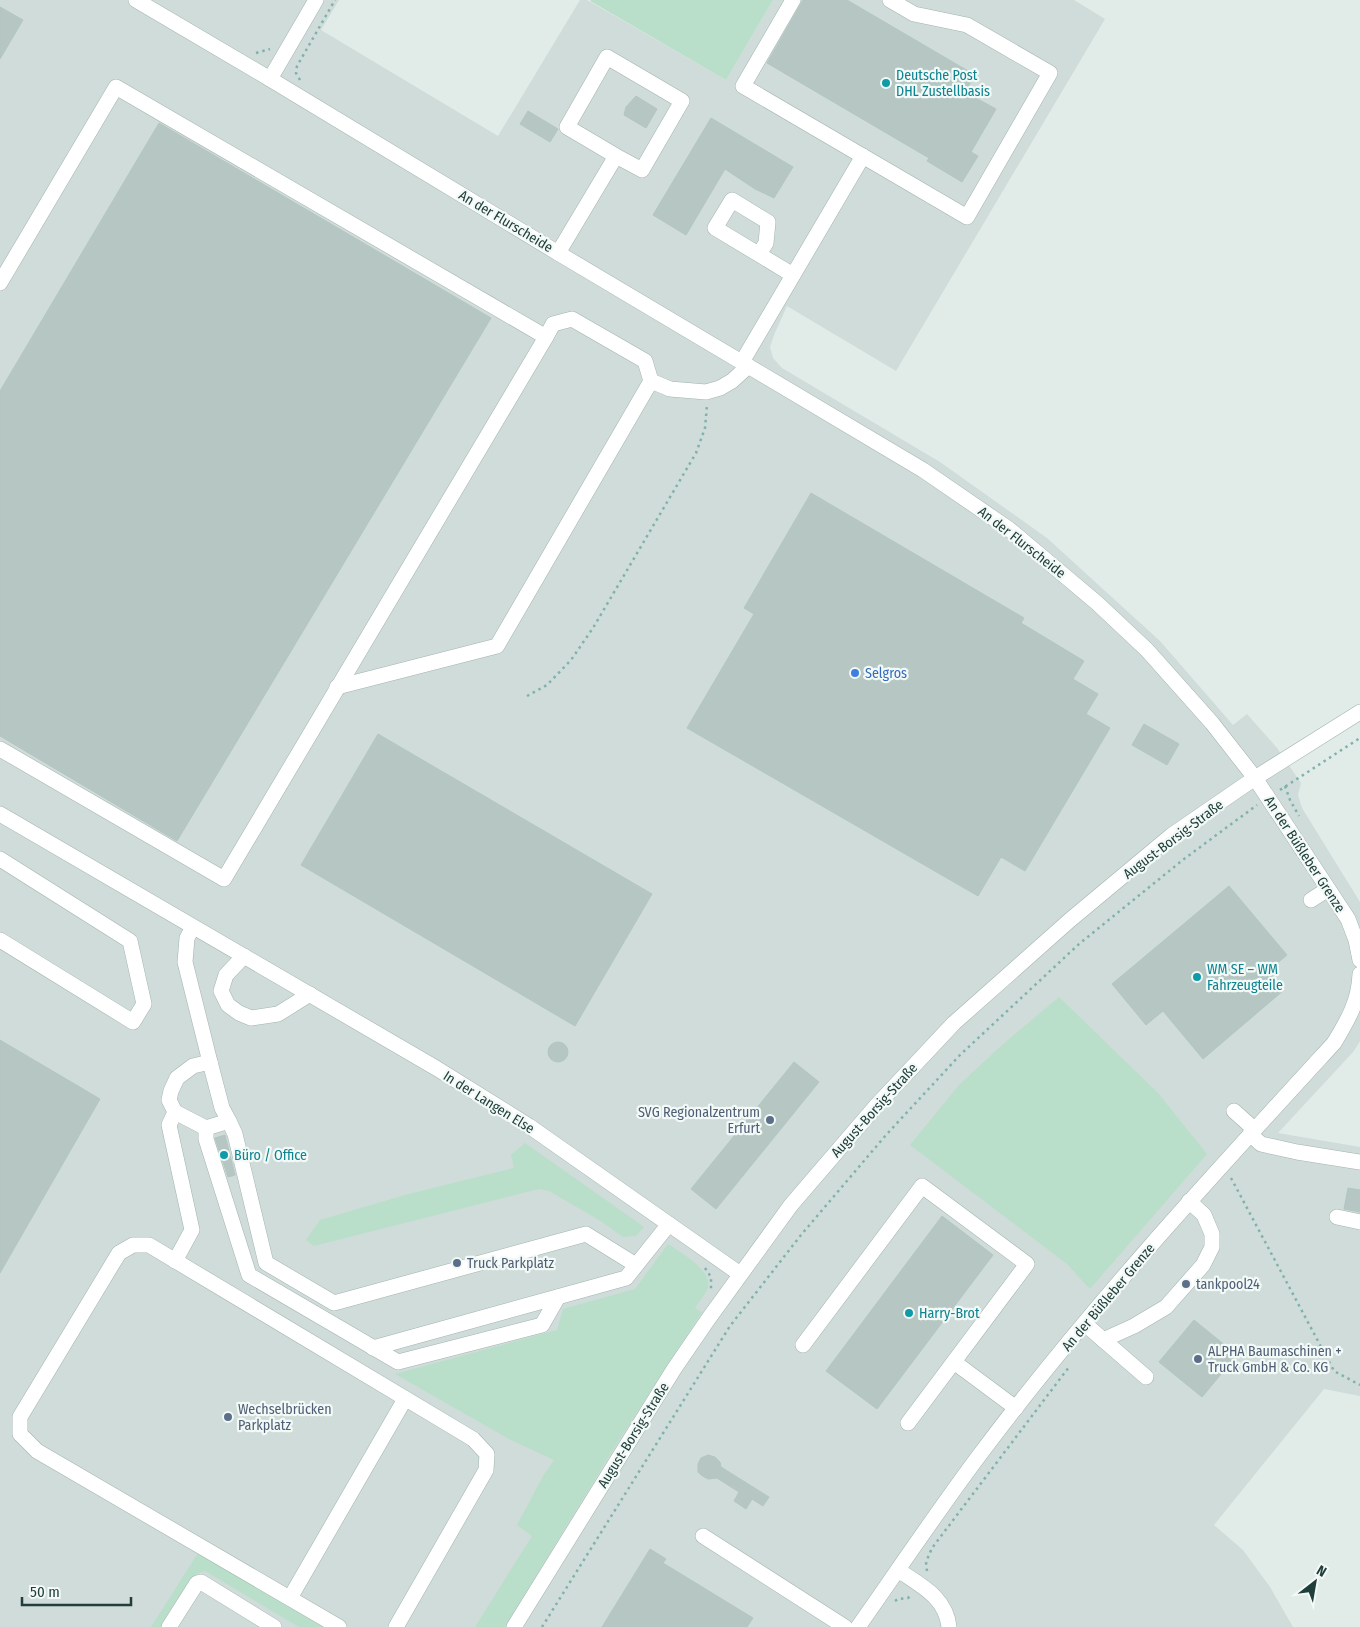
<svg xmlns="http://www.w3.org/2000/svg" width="1360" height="1627" font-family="'Fira Sans Condensed',sans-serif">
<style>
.built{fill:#cfdcd9}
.green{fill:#b9dfca}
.building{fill:#b6c7c3;stroke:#b3c6c2}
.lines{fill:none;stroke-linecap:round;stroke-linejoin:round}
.minor-casing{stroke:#a3b4b1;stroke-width:16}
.path{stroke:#80b2ab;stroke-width:2.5;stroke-dasharray:2.5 4;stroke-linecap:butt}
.minor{stroke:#fff;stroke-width:15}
.culture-dot{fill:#0f9aa8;stroke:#f2f9f6;stroke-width:2}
.shop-dot{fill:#3f7fe0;stroke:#f2f9f6;stroke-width:2}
.service-dot{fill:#5c6f8a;stroke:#f2f9f6;stroke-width:2}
.labels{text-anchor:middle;stroke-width:4.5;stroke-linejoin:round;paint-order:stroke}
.culture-label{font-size:14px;fill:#0d838f;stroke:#f2f9f6;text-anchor:start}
.street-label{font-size:14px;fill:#203e3b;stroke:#f2f9f6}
.shop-label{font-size:14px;fill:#366cbe;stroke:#f2f9f6;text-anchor:start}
.service-label{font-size:14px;fill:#4e5e75;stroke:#f2f9f6;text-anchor:start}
</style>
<rect width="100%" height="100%" fill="#e1ece9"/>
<path class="built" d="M0,0H339L321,30L498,136L580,0H587L726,80L773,0H1074L1105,19L896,371L787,306L774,335L770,347L773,358L782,368L940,462L1047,538L1160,641L1233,725L1247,714L1277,748L1301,783L1298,795L1302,808L1360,902V1041L1354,1051L1278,1133L1360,1147V1396L1324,1389L1214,1525L1243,1550L1270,1587L1293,1627H0Z"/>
<g class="green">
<path d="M591,0H773L726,80L590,1Z"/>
<path d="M1059,997L1158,1093L1207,1154L1090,1289L1067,1264L910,1145L959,1085L1002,1045Z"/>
<path d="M525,1143L644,1227L636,1236L623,1237L599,1220L549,1191L539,1189L314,1246L306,1240L320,1220L405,1195L514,1168L511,1155Z"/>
<path d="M668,1244C681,1253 711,1269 708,1287C706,1294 699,1301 695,1308L702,1312L616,1445L505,1627H475L532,1536L517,1525L543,1476L554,1460L509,1439L395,1374L557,1330L563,1309L635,1289Z"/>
<path d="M198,1553L323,1627H299L205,1571L196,1574L163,1627H151Z"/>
</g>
<g class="building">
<path d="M803,0H847L975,75L965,92L996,109L971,152L978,156L962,182L927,161L929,158L767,63Z"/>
<path d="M0,7L23,20L0,59Z"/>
<path d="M636,96L657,109L646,128L624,115L626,107Z"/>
<path d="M528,111L558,129L550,142L520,124Z"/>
<path d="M711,118L793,167L774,198L755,189L725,169L686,235L653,215Z"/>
<path d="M159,123L491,318L177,841L0,736V391Z"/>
<path d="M811,493L1024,618L1021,623L1084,661L1073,679L1098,694L1086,714L1110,728L1025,871L1001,857L978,896L687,728L754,614L744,608Z"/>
<path d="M1144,724L1179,744L1167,765L1132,745Z"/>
<path d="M378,734L652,894L575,1026L301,865Z"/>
<path d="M1229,886L1287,955L1268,971L1284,990L1203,1059L1163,1011L1146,1025L1112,984Z"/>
<path d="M0,1040L100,1099L0,1273Z"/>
<circle cx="558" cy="1052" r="10"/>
<path d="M794,1062L819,1082L716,1209L691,1189Z"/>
<path d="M225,1135L235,1175L228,1177L215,1138Z"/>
<path d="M1348,1188L1360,1190V1212L1344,1209Z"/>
<path d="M942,1216L993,1255L877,1409L826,1371Z"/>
<path d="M1194,1320L1237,1355L1202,1397L1159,1362Z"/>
<path d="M708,1455L715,1457L720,1462L721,1467L769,1497L763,1506L752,1499L746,1509L734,1501L739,1492L717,1478L708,1479L701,1475L698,1472V1464L701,1458Z"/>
<path d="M650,1549L666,1559L663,1563L753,1618L747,1627H602Z"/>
</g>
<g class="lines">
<defs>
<g id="minor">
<path d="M136,0L270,79L558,253L923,470L1009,529L1097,603L1147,650L1212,723L1255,778L1348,919L1356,940L1360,960"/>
<path d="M793,0L743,86L967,217L1050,73L967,25L914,14L890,0"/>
<path d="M270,79L316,0"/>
<path d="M558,253L616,156L642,170L682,101L607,57L567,127L616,156"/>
<path d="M759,254L766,243L768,222L732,200L715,228L793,275"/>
<path d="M0,283L116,87L546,337L553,324L572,319L645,361L651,381L497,646L337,687"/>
<path d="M742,362L863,156"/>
<path d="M651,381L670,389L706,392L720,388L732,381L744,370L747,365"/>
<path d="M0,749L224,879L546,337"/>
<path d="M0,814L436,1068L529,1126L740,1274"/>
<path d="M0,859L130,941L144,1004L133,1022L0,940"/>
<path d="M1311,900L1328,889"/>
<path d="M244,956L226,975L221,991L228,1005L239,1013L251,1018L278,1014L310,994"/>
<path d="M1234,1111L1254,1129"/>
<path d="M175,1112L206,1128L229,1121L222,1108L210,1062"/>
<path d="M229,1121L235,1134L266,1263L334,1303L586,1234L636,1265"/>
<path d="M206,1128V1139L249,1275L398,1362L542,1325L558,1297"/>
<path d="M1250,1134L1261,1144L1297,1152L1360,1162"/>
<path d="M1337,1217L1360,1222"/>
<path d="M175,1261L192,1230L169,1125L175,1112L169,1100L171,1091L177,1078L193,1066L210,1062L185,962L187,938L193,927"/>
<path d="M1085,1324L1146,1377"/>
<path d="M1103,1340L1134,1326L1166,1307L1203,1265L1212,1247V1234L1204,1215L1189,1201"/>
<path d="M803,1345L922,1186L1027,1264L908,1423"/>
<path d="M373,1348L626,1278L669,1224"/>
<path d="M954,1362L1016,1408"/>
<path d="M703,1536L845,1627"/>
<path d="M898,1570C920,1585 946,1597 949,1627"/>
<path d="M290,1598L405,1399"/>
<path d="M169,1627L197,1583L201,1582L274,1627"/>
<path d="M339,1627L37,1451L20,1434V1417L119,1253L133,1245H149L473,1439L487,1454L486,1470L396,1627"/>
<path d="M514,1627L674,1369L709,1318L791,1205L876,1106L954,1023L1070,920L1172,835L1255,778L1360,712"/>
<path d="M858,1627C898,1570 937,1512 978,1457C1087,1311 1211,1177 1334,1043C1348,1020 1359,1001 1360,974"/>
</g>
</defs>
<use href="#minor" class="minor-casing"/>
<g class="path">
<path d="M256,53L270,49"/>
<path d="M300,80L296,73L297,66L335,0"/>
<path d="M527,696L547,685L571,660L593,628L696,453L705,428L707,405"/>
<path d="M1285,786L1290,800L1299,816"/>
<path d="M1280,790L1360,738"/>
<path d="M1231,1178L1334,1371L1360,1385"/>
<path d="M705,1268L711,1277V1289"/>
<path d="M927,1571L926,1562L932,1548L1069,1367"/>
<path d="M895,1601L898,1599L908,1598L910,1596"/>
<path d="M542,1627L730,1326L801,1235L886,1135L960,1055L1079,944L1184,859L1257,805"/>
</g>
<use href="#minor" class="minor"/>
</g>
<g class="culture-dot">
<circle cx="886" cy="83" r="5"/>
<circle cx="1197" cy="977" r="5"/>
<circle cx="224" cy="1155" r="5"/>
<circle cx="909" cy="1313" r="5"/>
</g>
<circle class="shop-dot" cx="855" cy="673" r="5"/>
<g class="service-dot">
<circle cx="770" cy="1120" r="5"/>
<circle cx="457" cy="1263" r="5"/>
<circle cx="1186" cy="1284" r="5"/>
<circle cx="1198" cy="1359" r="5"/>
<circle cx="228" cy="1417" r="5"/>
</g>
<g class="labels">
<g class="culture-label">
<text x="896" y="80">Deutsche Post<tspan x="896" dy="16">DHL Zustellbasis</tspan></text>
<text x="1207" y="974">WM SE – WM<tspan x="1207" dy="16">Fahrzeugteile</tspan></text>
<text x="234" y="1160">Büro / Office</text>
<text x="919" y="1318">Harry-Brot</text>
</g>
<g class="street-label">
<text transform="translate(506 221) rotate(31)" y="5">An der Flurscheide</text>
<text transform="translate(1022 542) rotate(38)" y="5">An der Flurscheide</text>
<text transform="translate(1173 839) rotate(-37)" y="5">August-Borsig-Straße</text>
<text transform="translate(1305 854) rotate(57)" y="5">An der Büßleber Grenze</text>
<text transform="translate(489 1102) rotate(32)" y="5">In der Langen Else</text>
<text transform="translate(874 1110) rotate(-48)" y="5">August-Borsig-Straße</text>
<text transform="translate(1108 1297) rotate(-50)" y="5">An der Büßleber Grenze</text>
<text transform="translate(633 1435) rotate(-58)" y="5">August-Borsig-Straße</text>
</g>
<g class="shop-label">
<text x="865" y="678">Selgros</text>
</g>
<g class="service-label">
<text x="760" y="1117" text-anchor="end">SVG Regionalzentrum<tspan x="760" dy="16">Erfurt</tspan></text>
<text x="467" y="1268">Truck Parkplatz</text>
<text x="1196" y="1289">tankpool24</text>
<text x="1208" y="1356">ALPHA Baumaschinen +<tspan x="1208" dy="16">Truck GmbH &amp; Co. KG</tspan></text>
<text x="238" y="1414">Wechselbrücken<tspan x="238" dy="16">Parkplatz</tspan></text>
</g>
</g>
<g transform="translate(1315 1582) rotate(31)" stroke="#f2f9f6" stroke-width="4" paint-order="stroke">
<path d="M0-4L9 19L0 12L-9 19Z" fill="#203e3b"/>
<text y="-8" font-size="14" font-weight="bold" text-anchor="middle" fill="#203e3b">N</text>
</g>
<path d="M22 1597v8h109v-8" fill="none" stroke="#203e3b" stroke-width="2.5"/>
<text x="30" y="1597" font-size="15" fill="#203e3b" stroke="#f2f9f6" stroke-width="4" paint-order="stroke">50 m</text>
</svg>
